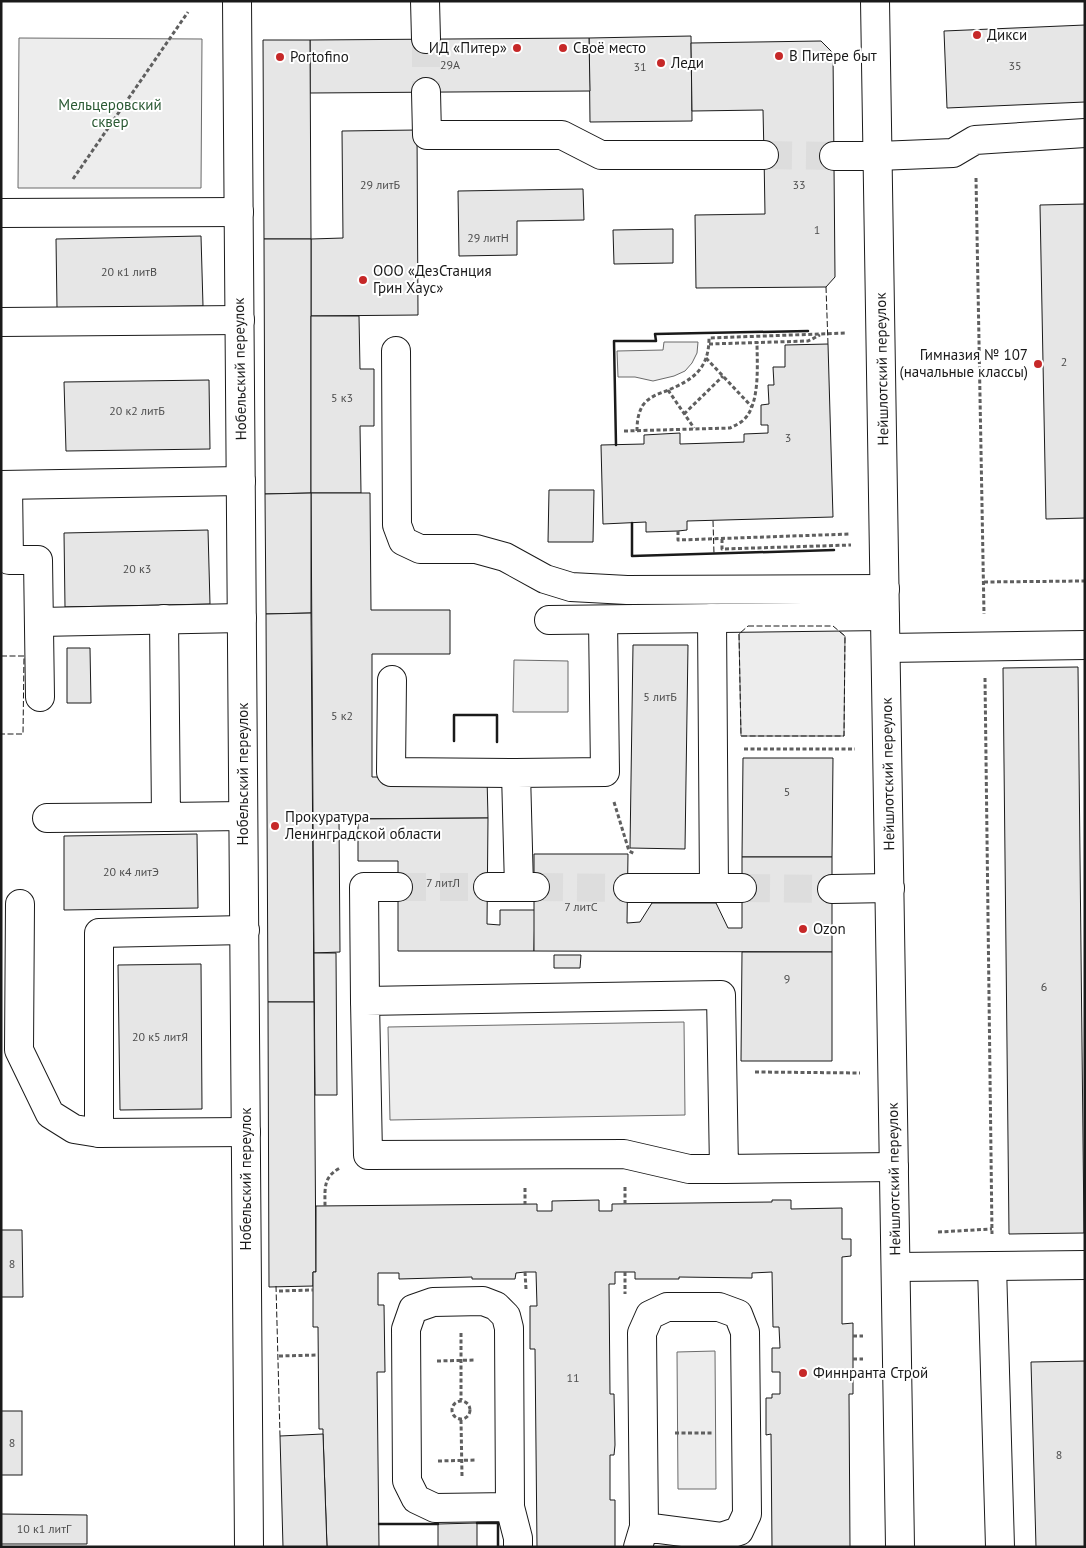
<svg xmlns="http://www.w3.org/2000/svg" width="1086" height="1548" font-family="'PT Sans',sans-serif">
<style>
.green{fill:#ededed;stroke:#6a6a6a}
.building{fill:#e6e6e6;stroke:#1a1a1a}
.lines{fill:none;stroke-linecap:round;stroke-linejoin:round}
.minor-tunnel{stroke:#ddd;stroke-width:28;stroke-dasharray:28 14;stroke-linecap:butt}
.minor-casing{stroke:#1a1a1a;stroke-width:30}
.path{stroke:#5f5f5f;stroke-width:3;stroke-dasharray:4 2.5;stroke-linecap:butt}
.minor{stroke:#fff;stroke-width:28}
.fence{stroke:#1a1a1a;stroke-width:1;stroke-dasharray:6 2.5;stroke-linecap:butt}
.wall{stroke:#1a1a1a;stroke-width:2.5}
.poi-dot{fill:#c62828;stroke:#fff;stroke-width:2}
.labels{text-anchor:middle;stroke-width:4;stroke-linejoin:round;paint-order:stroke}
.number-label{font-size:12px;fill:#4d4d4d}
.poi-label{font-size:15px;fill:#1a1a1a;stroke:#fff;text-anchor:start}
.park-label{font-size:15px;fill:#2b5a34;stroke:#fff}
.street-label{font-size:15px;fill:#1a1a1a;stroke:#fff}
</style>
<rect width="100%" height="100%" fill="#fff"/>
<g class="green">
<path d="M19,38L202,39L201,188H18Z"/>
<path d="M664,342H698L697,353L692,363L685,371L674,376L653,381L635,377H618L617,351L663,350Z"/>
<path d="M748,626H833L845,636L844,736H741L739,634Z"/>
<path d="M514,660L568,661V712H513Z"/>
<path d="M684,1022L685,1115L390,1120L388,1027Z"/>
<path d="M715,1351L716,1489H678L677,1352Z"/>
</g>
<g class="building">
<path d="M1085,25V102L947,108L944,31Z"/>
<path d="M691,36L692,121L590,122L589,38Z"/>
<path d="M589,38L590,91L310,93V40Z"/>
<path d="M263,40H310L311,239H264Z"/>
<path d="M821,41L833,53L835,277L826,287L696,288L695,215L765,214L764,155L763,110L692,111L691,43Z"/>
<path d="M417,130L418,315L311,316V239L343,238L342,131Z"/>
<path d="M583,189L584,220L517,221V255L459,256L458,191Z"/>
<path d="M1085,204V518L1046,519L1040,205Z"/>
<path d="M673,229V263L614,264L613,230Z"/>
<path d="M201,236L203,306L57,308L56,239Z"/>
<path d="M264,239H311V493L265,494Z"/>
<path d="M311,316H359L360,369H374V426H360L361,493H311Z"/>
<path d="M828,344L833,517L687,521V530L678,531L646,532V522L603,524L601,445L644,444V435L680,433V444L744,442V434L768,433V425H761V405L769,404L768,385H774L773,367H785V345Z"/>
<path d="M209,380L210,449L66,451L64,382Z"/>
<path d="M549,490H594L593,542H548Z"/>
<path d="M311,493H370L371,610H450V654H372V777H487L488,818L313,819Z"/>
<path d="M311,493V613L266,614L265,494Z"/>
<path d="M208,530L210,604L65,607L64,533Z"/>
<path d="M311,613L314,1002H268L266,614Z"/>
<path d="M633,645H688L685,849L630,848Z"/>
<path d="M67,648H90L91,703H67Z"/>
<path d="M1078,667L1084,1233L1009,1234L1003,668Z"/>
<path d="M743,758H833L832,857H742Z"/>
<path d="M488,818L487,924L500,925V910H535L534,951H398V861H358V819Z"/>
<path d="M313,819H339L340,952L314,953Z"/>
<path d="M197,834L198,908L64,910V836Z"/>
<path d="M534,854H628L627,923L640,922L652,903H716L728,928H742V857H832V952L534,951Z"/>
<path d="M742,952H832V1061H741Z"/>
<path d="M314,953H336L337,1095H315Z"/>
<path d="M554,955H581L580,968H554Z"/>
<path d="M201,964L202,1109L120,1110L118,965Z"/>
<path d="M268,1002H314L316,1272H313V1286L269,1287Z"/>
<path d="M599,1200V1211H612V1204L772,1202V1200H791V1209L842,1208V1239H851V1256L842,1257V1324L853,1323V1394H849L850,1547H772L771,1434L766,1435V1398H772V1394H780V1372H772V1348H780L779,1327H773L772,1272L752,1273V1278L679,1277V1279H635V1272H615V1284H609L610,1394H614L615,1445L614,1455H610V1500H615V1547H537L535,1349H530V1306H537L536,1272H525L516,1273L515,1279H472V1277L399,1279V1273H378V1305H384L385,1372H377L379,1547H327L323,1434V1429H319L318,1327H313V1272H316V1206L537,1204V1211H552V1201Z"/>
<path d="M1,1230H22L23,1297H1Z"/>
<path d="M1085,1361V1547H1036L1031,1362Z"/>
<rect x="1" y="1411" width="21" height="64"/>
<path d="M323,1434L327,1547H283L280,1436Z"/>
<path d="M1,1514L87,1515V1544H1Z"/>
<path d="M477,1523V1547H438V1524Z"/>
</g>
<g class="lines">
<g class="minor-tunnel">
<path d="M426,39V92"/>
<path d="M764,155L834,156"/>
<path d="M398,887H488"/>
<path d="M535,887L628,888"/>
<path d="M742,888L832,889"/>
</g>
<defs>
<g id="minor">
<path d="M237,1L249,1547"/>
<path d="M425,1L426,39"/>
<path d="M875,1L900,1547"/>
<path d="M426,92L427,135H562L601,155H764"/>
<path d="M834,156H878L953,153L975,140L1085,133"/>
<path d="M1,213L239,212"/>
<path d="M1,322L240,320"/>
<path d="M396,351L397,525L403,541L420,549H476L505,557L545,579L571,587L627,590L885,589"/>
<path d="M1,485L241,481"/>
<path d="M8,485L9,560H38L40,697"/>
<path d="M712,618L714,888"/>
<path d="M164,619L166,817L243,816"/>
<path d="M549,620L885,616"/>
<path d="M39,622L242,618"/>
<path d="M886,648L1085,645"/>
<path d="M392,680L391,772L516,773"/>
<path d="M47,818L166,817"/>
<path d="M488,887H535"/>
<path d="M519,887L516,773L605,772L603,620"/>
<path d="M628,888H742"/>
<path d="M832,889L890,888"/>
<path d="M20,904L19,1050L50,1114L74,1129L99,1133L246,1132"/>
<path d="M365,1001L364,887H398"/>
<path d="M99,1133V933L245,930"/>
<path d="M724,1169H689L624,1154L368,1155L365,1001L721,995L724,1169L894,1167"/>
<path d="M992,1266L1000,1547"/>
<path d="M896,1267L1085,1265"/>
<path d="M510,1507L435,1508L416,1499L407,1481L406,1329L413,1309L433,1302L483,1301L496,1306L506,1316L509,1328L510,1507L518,1538V1547"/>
<path d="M638,1547L644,1527L642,1333L650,1315L667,1307H719L738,1314L745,1332L747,1514L739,1531L721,1537L644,1527"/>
</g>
</defs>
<use href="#minor" class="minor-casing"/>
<g class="path">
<path d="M976,178L984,614"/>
<path d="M73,179L188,12"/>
<path d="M709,344L808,341L820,335"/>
<path d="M706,358L752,407"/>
<path d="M668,390L694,428"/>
<path d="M684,414L723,376"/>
<path d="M624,431L730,428C733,426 737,425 741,422C761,408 757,364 757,342"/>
<path d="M637,431C637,422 638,413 643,405C649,397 658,394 666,391C693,380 709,369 709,338L847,333"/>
<path d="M678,531V540L850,534"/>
<path d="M722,539V549L851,545"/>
<path d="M984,582L1085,581"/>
<path d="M985,678L992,1234"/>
<path d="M744,749H855"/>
<path d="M614,802L629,851L635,854"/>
<path d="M755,1072L860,1073"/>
<path d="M625,1187V1203"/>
<path d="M525,1188V1204"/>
<path d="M325,1206C325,1188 323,1177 340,1168"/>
<path d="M938,1232L992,1229"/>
<path d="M525,1272L526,1289"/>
<path d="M625,1272V1294"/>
<path d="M279,1291L313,1290"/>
<path d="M461,1333V1400"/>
<path d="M853,1336H863"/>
<path d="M279,1356L318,1355"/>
<path d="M853,1359H863"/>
<path d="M437,1361L476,1360"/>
<circle cx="461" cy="1410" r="9"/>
<path d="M461,1420L462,1476"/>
<path d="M675,1433H713"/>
<path d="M438,1461L477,1460"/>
</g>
<use href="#minor" class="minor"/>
<g class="fence">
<path d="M826,287L828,344"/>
<path d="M713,521L714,554"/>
<path d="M748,626H833L845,636L844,736H741L739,634Z"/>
<path d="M1,656H24L23,734H1"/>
<path d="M276,1286L280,1436"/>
</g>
<g class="wall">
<path d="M616,445L614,341H656L655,334L808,331"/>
<path d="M632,523V556L834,550"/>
<path d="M454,741V715H497V742"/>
<path d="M477,1523H498V1547"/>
<path d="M379,1524H438"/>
</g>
</g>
<g class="poi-dot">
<circle cx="977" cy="35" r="5"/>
<circle cx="517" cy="48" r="5"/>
<circle cx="563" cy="48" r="5"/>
<circle cx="779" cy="56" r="5"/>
<circle cx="280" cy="57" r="5"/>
<circle cx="661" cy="63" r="5"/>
<circle cx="363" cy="280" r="5"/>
<circle cx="1038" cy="364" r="5"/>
<circle cx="275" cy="826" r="5"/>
<circle cx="803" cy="929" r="5"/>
<circle cx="803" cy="1373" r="5"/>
</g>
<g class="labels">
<g class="number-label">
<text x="450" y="69">29А</text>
<text x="1015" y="70">35</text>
<text x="640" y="71">31</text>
<text x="380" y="189">29 литБ</text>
<text x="799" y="189">33</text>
<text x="817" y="234">1</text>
<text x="488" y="242">29 литН</text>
<text x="129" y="276">20 к1 литВ</text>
<text x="1064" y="366">2</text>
<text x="342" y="402">5 к3</text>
<text x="137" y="415">20 к2 литБ</text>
<text x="788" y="442">3</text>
<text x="137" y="573">20 к3</text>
<text x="660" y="701">5 литБ</text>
<text x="342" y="720">5 к2</text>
<text x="787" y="796">5</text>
<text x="131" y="876">20 к4 литЭ</text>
<text x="443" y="887">7 литЛ</text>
<text x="581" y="911">7 литС</text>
<text x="787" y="983">9</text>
<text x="1044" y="991">6</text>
<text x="160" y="1041">20 к5 литЯ</text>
<text x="12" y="1268">8</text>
<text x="573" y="1382">11</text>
<text x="12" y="1447">8</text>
<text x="1059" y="1459">8</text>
<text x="44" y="1533">10 к1 литГ</text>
</g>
<g class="poi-label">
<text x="987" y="40">Дикси</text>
<text x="507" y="53" text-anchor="end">ИД «Питер»</text>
<text x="573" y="53">Своё место</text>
<text x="789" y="61">В Питере быт</text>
<text x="290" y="62">Portofino</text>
<text x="671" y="68">Леди</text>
<text x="373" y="276">ООО «ДезСтанция<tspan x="373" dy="17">Грин Хаус»</tspan></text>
<text x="1028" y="360" text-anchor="end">Гимназия № 107<tspan x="1028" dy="17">(начальные классы)</tspan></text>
<text x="285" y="822">Прокуратура<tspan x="285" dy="17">Ленинградской области</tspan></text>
<text x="813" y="934">Ozon</text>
<text x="813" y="1378">Финнранта Строй</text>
</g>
<g class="park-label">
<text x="110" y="110">Мельцеровский<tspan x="110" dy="17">сквер</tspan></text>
</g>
<g class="street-label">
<text transform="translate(240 369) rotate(-91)" y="5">Нобельский переулок</text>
<text transform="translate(882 369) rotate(-91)" y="5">Нейшлотский переулок</text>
<text transform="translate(243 774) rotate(-90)" y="5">Нобельский переулок</text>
<text transform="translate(888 774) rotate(-91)" y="5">Нейшлотский переулок</text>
<text transform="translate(246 1179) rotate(-90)" y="5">Нобельский переулок</text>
<text transform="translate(894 1179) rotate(-91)" y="5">Нейшлотский переулок</text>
</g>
</g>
<rect width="1086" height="1548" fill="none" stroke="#1a1a1a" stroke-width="5"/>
</svg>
